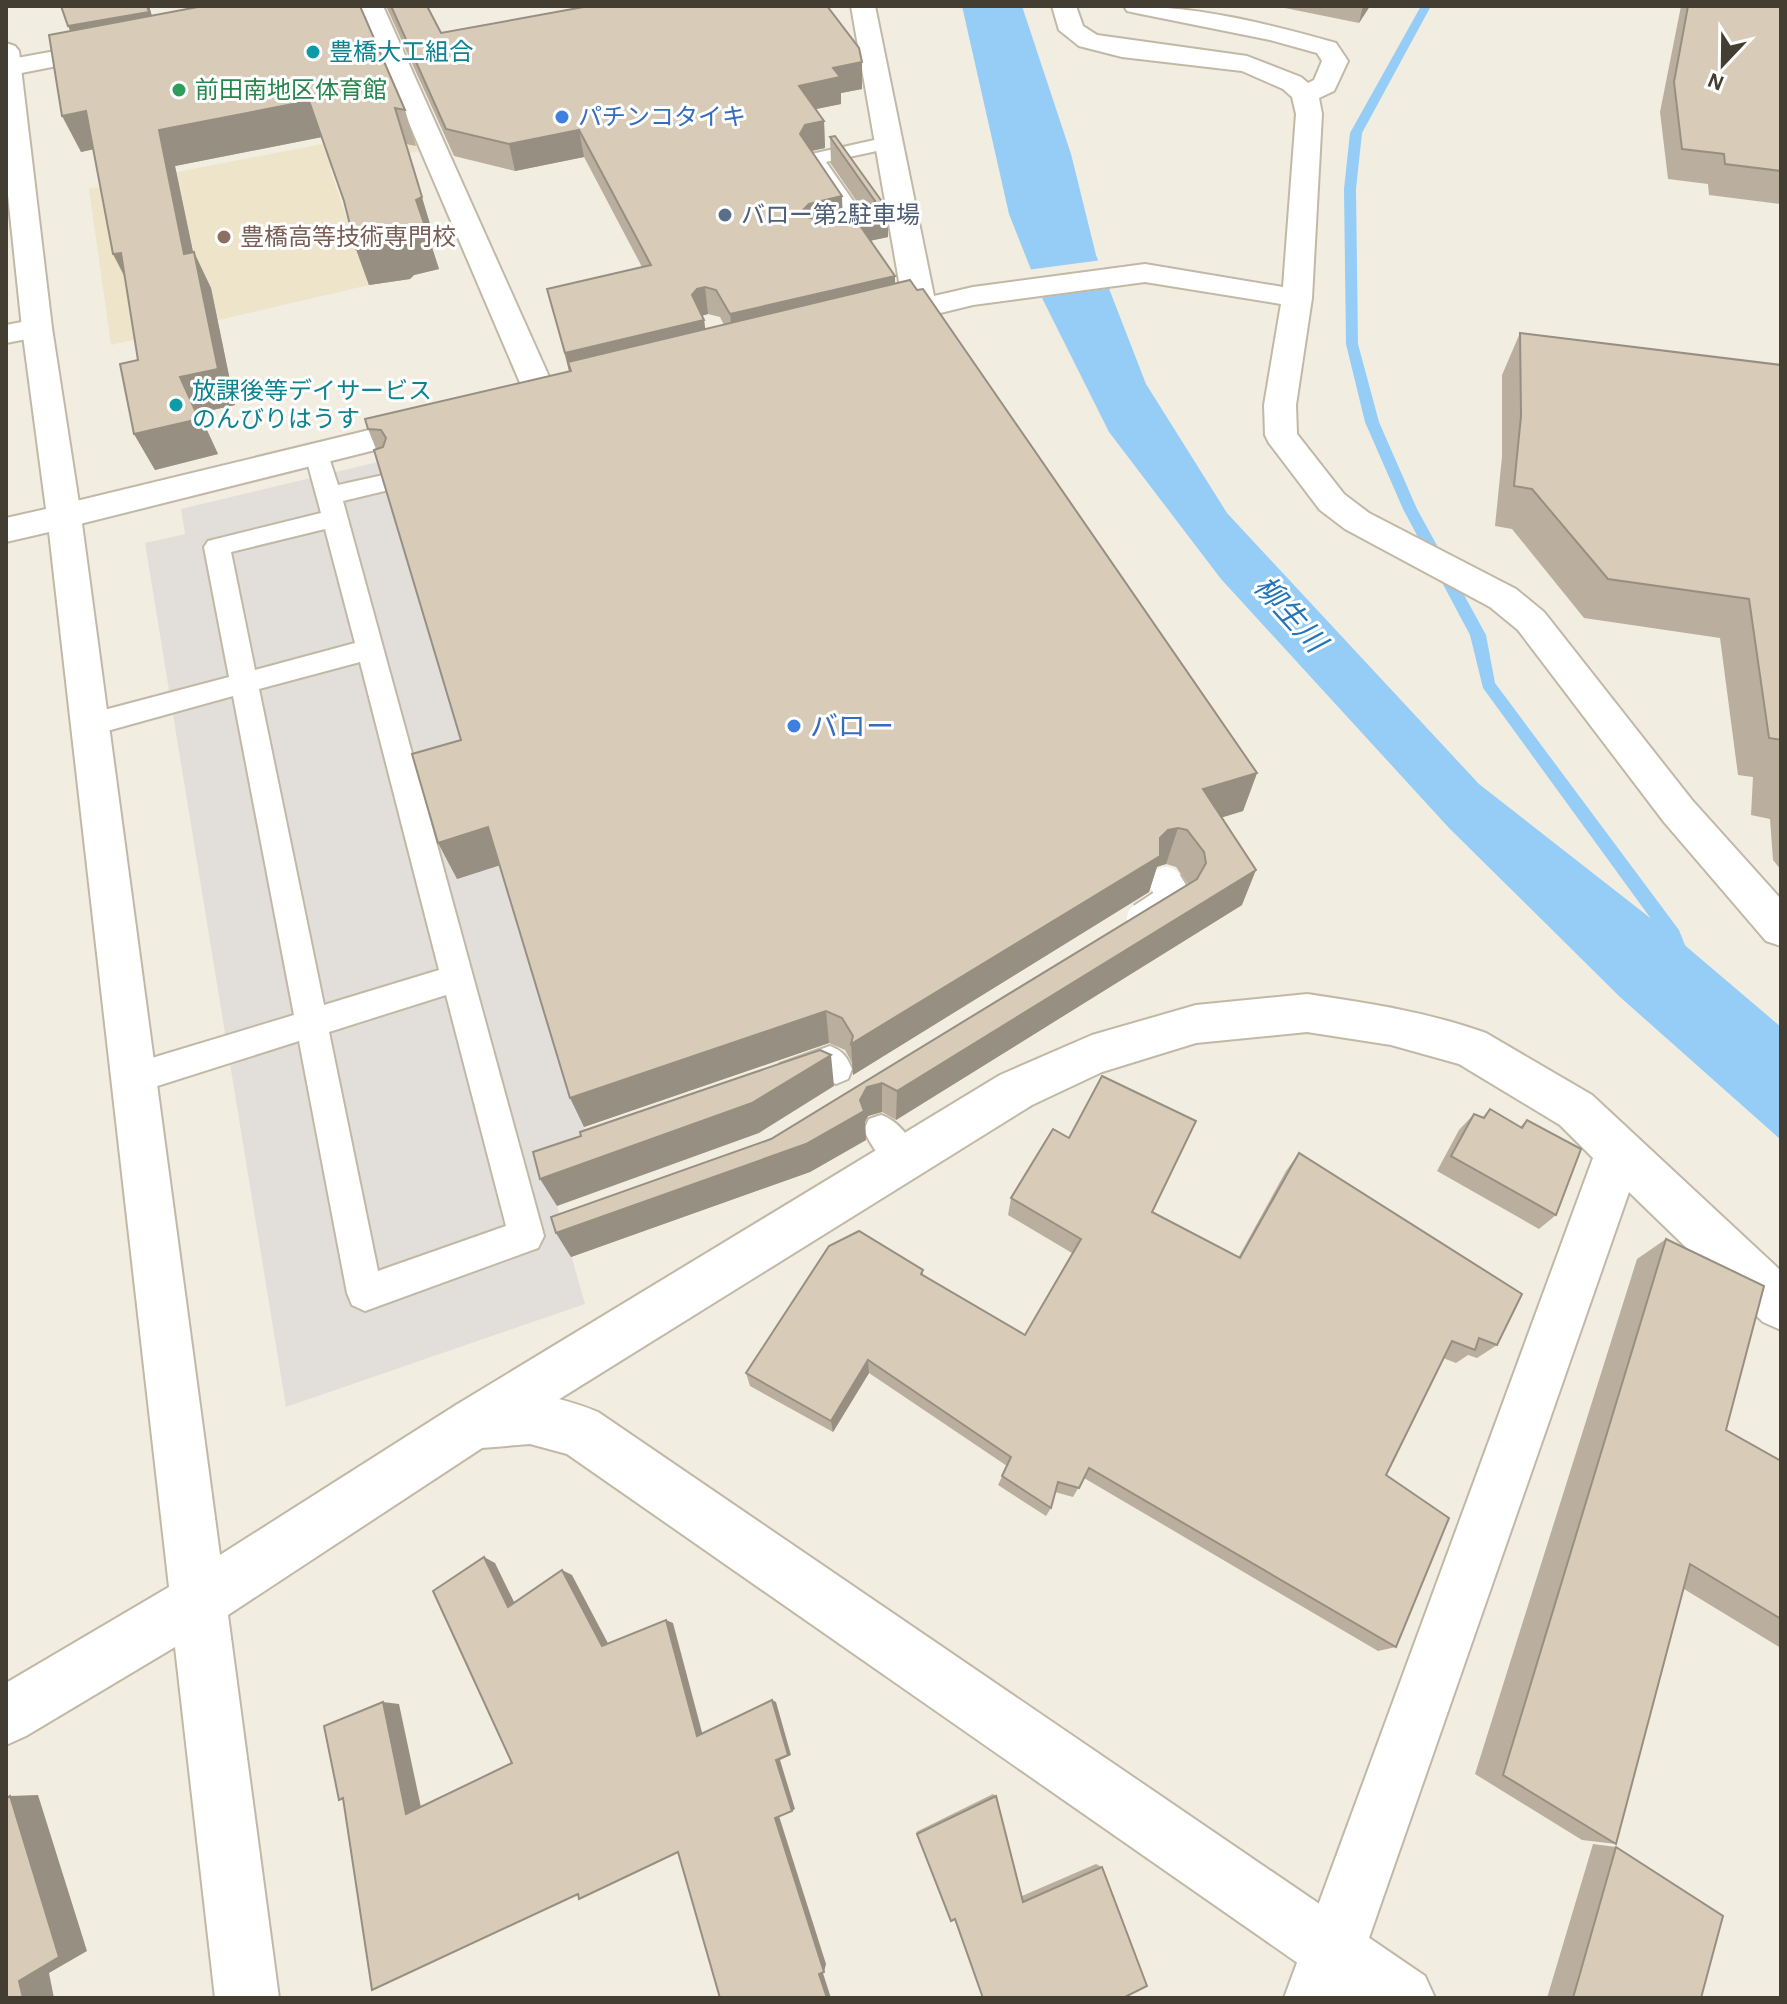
<svg xmlns="http://www.w3.org/2000/svg" width="1787" height="2004" font-family="'Alegreya Sans','Noto Sans JP',sans-serif">
<style>
.education{fill:#ede4c9}
.parking{fill:#e2dfda}
.water{fill:#96cdf6}
.pier{fill:#f2ede1}
.lines{fill:none;stroke-linecap:round;stroke-linejoin:round}
.stream{fill:#96cdf6;fill-rule:evenodd}
.service-casing{stroke:#c1b8a6;stroke-width:4}
.minor-casing{stroke:#c1b8a6;stroke-width:4}
.tertiary-casing{stroke:#c1b8a6;stroke-width:4}
.service{fill:#fff;fill-rule:evenodd}
.minor{fill:#fff;fill-rule:evenodd}
.tertiary{fill:#fff;fill-rule:evenodd}
.service-bridge-casing{stroke:#c1b8a6;stroke-width:36;stroke-linecap:butt}
.service-bridge{stroke:#fff;stroke-width:32}
.wall{fill:#baaf9e;fill-rule:evenodd}
.shaded-wall{fill:#978f81}
.building{fill:#d8ccb8;stroke:#978f81;stroke-width:2}
.culture-dot{fill:#0f9aa8;stroke:#fff;stroke-width:3}
.leisure-dot{fill:#2e9e5b;stroke:#fff;stroke-width:3}
.shop-dot{fill:#3f7fe0;stroke:#fff;stroke-width:3}
.service-dot{fill:#5c6f8a;stroke:#fff;stroke-width:3}
.education-dot{fill:#8d6e63;stroke:#fff;stroke-width:3}
.labels{text-anchor:middle;stroke-width:6;stroke-linejoin:round;paint-order:stroke}
.far-culture-label{font-size:24px;fill:#0d838f;stroke:#fff;text-anchor:start}
.far-leisure-label{font-size:24px;fill:#27864d;stroke:#fff;text-anchor:start}
.far-shop-label{font-size:24px;fill:#366cbe;stroke:#fff;text-anchor:start}
.far-service-label{font-size:24px;fill:#4e5e75;stroke:#fff;text-anchor:start}
.far-education-label{font-size:24px;fill:#785e54;stroke:#fff;text-anchor:start}
.shop-label{font-size:28px;fill:#366cbe;stroke:#fff;text-anchor:start}
.water-label{font-size:30px;font-style:italic;fill:#2375b7;stroke:#fff}
</style>
<rect width="100%" height="100%" fill="#f2ede1"/>
<path class="education" d="M413,134L419,151L330,169L369,285L111,345L89,189L322,144L325,151Z"/>
<path class="parking" d="M483,437L570,1082L596,1165L550,1181L585,1304L286,1407L145,543L185,534L181,509Z"/>
<path class="water" d="M962,6H1022L1071,154L1096,255L1146,384L1227,513L1479,784L1681,942L1781,1027V1140L1620,997L1449,828L1221,579L1109,432L1043,300L1009,214Z"/>
<path class="pier" d="M1102,260L1113,288L1038,298L1027,270Z"/>
<g class="lines">
<path class="stream" d="M1421,6H1431L1362,133L1356,189L1358,344L1379,422L1417,509L1486,635L1495,683L1679,930L1690,958L1687,963H1675L1665,938L1483,688L1470,635L1403,509L1365,422L1346,344L1344,189L1350,133Z"/>
<defs>
<g id="service">
<path d="M888,137L898,143L895,147L826,162L872,228C863,237 840,241 829,238L825,234L829,230L848,225L804,159L807,155Z"/>
<path d="M317,446L326,448L338,485L388,474L397,476L400,482L397,488L343,501L544,1236L538,1248L365,1311L352,1305L347,1293L299,1041L132,1094L120,1089L115,1079L120,1069L132,1064L294,1015L233,696L89,736L79,733L75,725L79,717L89,714L229,677L204,547L208,541L321,513L305,454L308,448ZM325,529L355,643L255,670L231,552ZM360,662L439,970L324,1005L259,689ZM446,995L506,1226L378,1271L329,1032Z"/>
<path d="M830,1046C843,1051 847,1057 852,1069L848,1079L836,1084L823,1078L792,1089L780,1084L775,1074L780,1064Z"/>
<path d="M881,1115C899,1121 912,1140 920,1158L915,1169L903,1174C885,1167 872,1148 864,1130L869,1119Z"/>
</g>
<g id="minor">
<path d="M359,6H383L559,399L554,406L543,409L532,406L527,399Z"/>
<path d="M851,6H875L934,296L973,287L1145,264L1283,287L1296,114L1292,97L1283,89L1242,71L1122,57L1079,46L1059,30L1052,6H1076L1083,26L1097,35L1247,56L1301,77L1308,83L1314,80L1322,61L1317,53L1270,40L1136,13L1127,11L1124,6C1198,6 1265,23 1336,43L1348,61L1334,91L1319,98L1322,114L1312,298L1296,405L1297,434L1344,494L1369,513L1516,589L1544,612L1692,800L1781,899V946L1766,941L1664,822L1518,630L1490,607L1345,529L1320,510L1269,443L1265,435L1264,405L1281,304L1145,282L973,305L883,327L872,325L868,318L872,311L906,303L900,287Z"/>
<path d="M110,41L119,44L123,49L119,54L6,76V60Z"/>
<path d="M37,319L48,321L52,328L48,335L6,343V325Z"/>
<path d="M431,415L443,419L447,426L443,433L64,528L52,524L47,516L52,508L64,504Z"/>
<path d="M1307,994C1367,1003 1428,1012 1486,1033L1592,1095L1781,1271V1330L1763,1322L1629,1192L1348,1998H1284L1593,1158L1560,1125L1459,1064L1391,1045L1307,1032L1196,1043L1102,1072L1032,1105L492,1441L474,1449L456,1441L448,1423L456,1405L1000,1075L1092,1035L1196,1005Z"/>
</g>
<path id="tertiary" d="M6,43L15,46L19,51L52,328L81,516L220,1555L456,1405C503,1385 551,1393 598,1412L1425,1976L1435,1998H1348L567,1454L530,1444L482,1448L228,1615L279,1998H215L175,1647L26,1736L6,1745V1683L169,1587L49,532L6,542V518L46,509L22,328L6,176Z"/>
</defs>
<use href="#service" class="service-casing"/>
<use href="#minor" class="minor-casing"/>
<use href="#tertiary" class="tertiary-casing"/>
<use href="#service" class="service"/>
<use href="#minor" class="minor"/>
<use href="#tertiary" class="tertiary"/>
<defs>
<path id="service-bridge" d="M1143,919L1175,898L1166,883"/>
</defs>
<use href="#service-bridge" class="service-bridge-casing"/>
<use href="#service-bridge" class="service-bridge"/>
</g>
<g class="wall">
<path d="M149,6L152,16L405,110L416,146L406,144L433,234L428,235L439,269L414,275L410,279L369,285L356,249L344,201L322,137L175,166L193,252L211,288L235,405L199,413L218,454L155,470L134,434L138,360L125,278L113,254L93,149L81,152L70,31Z"/>
<path d="M386,6H427L441,33L862,62V89L841,93V104L816,109L824,121L825,148L812,151L843,214L862,209L831,164L830,137L888,210V237L870,241L895,276V284L1257,773L1243,811L1222,817L1242,905L896,1120L882,1112L868,1116L865,1122L866,1140L810,1172L571,1257L556,1233L771,1139L1188,884L1176,867L1166,864L1157,866L1149,892L853,1075L852,1063L845,1050L829,1043L584,1127L499,865L457,879L461,740L376,449L368,429L569,371L547,289L642,267L584,157L515,171L454,156ZM708,314L720,317L724,325L705,329L704,320L702,316Z"/>
<path d="M1275,6H1370L1359,23Z"/>
<path d="M1681,6H1781V204L1709,195L1708,184L1668,179L1660,112Z"/>
<path d="M1520,333L1781,365V870L1773,860L1770,819L1751,815L1753,777L1738,775L1720,638L1584,618L1512,529L1495,526L1502,457V375Z"/>
<path d="M1490,1109L1520,1127L1527,1120L1556,1215L1539,1229L1437,1171L1459,1130L1474,1114L1483,1117Z"/>
<path d="M1299,1153L1497,1345L1477,1358L1468,1355L1456,1363L1443,1358L1386,1475L1396,1647L1378,1651L1084,1478L1073,1497L1055,1492L1051,1508L1046,1516L998,1485L1007,1466L869,1373L833,1432L750,1386L746,1373L923,1270V1276L1025,1335L1072,1253L1008,1215L1011,1198L1152,1212L1238,1258L1286,1171Z"/>
<path d="M1666,1239L1726,1430L1781,1461V1648L1684,1589L1616,1844L1582,1840L1475,1774L1637,1259Z"/>
<path d="M993,1794L996,1796L1022,1896L1096,1864L1102,1867L1123,1998L955,1919L916,1832Z"/>
<path d="M1593,1844L1616,1847L1701,1998H1547Z"/>
</g>
<g class="shaded-wall">
<path d="M147,6H149L156,30L76,44L68,26Z"/>
<path d="M1363,6H1370L1359,23Z"/>
<path d="M862,62V89L841,93V104L801,112L799,86L833,68Z"/>
<path d="M309,101L322,137L175,166L201,290L184,254L159,130Z"/>
<path d="M395,108L433,234L428,235L439,269L414,275L410,279L369,285L356,249L416,200Z"/>
<path d="M86,111L104,147L81,152L62,116Z"/>
<path d="M824,121L825,148L806,152L800,134L805,125Z"/>
<path d="M579,130L584,157L515,171L509,144Z"/>
<path d="M842,196L843,223L804,238L802,211L809,204Z"/>
<path d="M888,210V237L854,244V217Z"/>
<path d="M194,252L211,288L235,405L199,413L218,454L155,470L134,434L180,377Z"/>
<path d="M121,253L132,290L113,254Z"/>
<path d="M895,276V303L733,341L730,314Z"/>
<path d="M705,287L708,314L700,316L704,320L708,347L571,380L565,353L692,295L697,289Z"/>
<path d="M1257,773L1243,811L1191,827L1203,789Z"/>
<path d="M488,827L504,864L457,879L438,843Z"/>
<path d="M1178,828L1166,864L1157,867L1149,892L853,1075L851,1044L1160,838L1168,830Z"/>
<path d="M1256,870L1242,905L896,1120L897,1091Z"/>
<path d="M826,1011L829,1043L584,1127L570,1098Z"/>
<path d="M831,1055L834,1086L759,1133L557,1206L540,1179Z"/>
<path d="M882,1083V1112L868,1116L865,1122L866,1140L810,1172L571,1257L556,1233L860,1100L867,1087Z"/>
<path d="M868,1360L869,1373L833,1432L831,1421Z"/>
<path d="M484,1557L495,1563L519,1612L508,1607Z"/>
<path d="M562,1570L572,1575L611,1649L602,1646Z"/>
<path d="M666,1620L673,1623L703,1736H697Z"/>
<path d="M772,1700L776,1702L791,1755L780,1760L795,1809L792,1811L776,1760Z"/>
<path d="M383,1702L399,1704L422,1812L406,1814Z"/>
<path d="M38,1795L87,1951L49,1973L54,1998H23L19,1981L10,1796Z"/>
<path d="M779,1816L826,1964L824,1972L775,1818Z"/>
<path d="M821,1967L831,1998H827L819,1974Z"/>
</g>
<g class="building">
<path d="M61,6H147L149,12L68,26Z"/>
<path d="M203,6H360L405,110L395,108L422,197L416,200L427,232L403,238L399,243L356,249L344,201L309,101L159,130L184,254L194,252L218,369L180,377L199,419L134,434L120,364L138,360L121,253L113,254L86,111L62,116L49,35Z"/>
<path d="M391,6H427L441,33L589,6H827L859,48L862,62L833,68L840,77L799,86L824,121L805,125L800,134L842,196L809,204L802,211L807,217L817,220L868,208L875,201L830,137L835,136L888,210L854,217L895,276L730,314L716,290L705,287L697,289L692,295L704,320L565,353L547,289L651,265L579,130L509,144L446,129Z"/>
<path d="M1688,6H1781V171L1725,164L1724,154L1682,149L1674,82Z"/>
<path d="M910,280L917,290L923,289L1257,773L1203,789L1256,870L897,1091L882,1083L867,1087L860,1100L864,1111L806,1144L556,1233L551,1217L771,1139L1197,879L1206,863L1204,852L1187,830L1178,828L1168,830L1160,838V856L851,1044L853,1036L842,1018L826,1011L570,1098L488,827L438,843L412,754L461,740L374,450L383,447L386,438L381,430L368,429L365,419L571,371L568,362Z"/>
<path d="M1520,333L1781,365V740L1769,738L1749,599L1608,579L1532,489L1514,486L1521,416Z"/>
<path d="M820,1050L831,1055L752,1103L540,1179L533,1152L581,1136L580,1132Z"/>
<path d="M1102,1076L1196,1121L1152,1212L1240,1258L1299,1153L1522,1294L1497,1345L1479,1338L1475,1350L1452,1341L1386,1475L1449,1518L1396,1647L1089,1468L1079,1488L1058,1482L1051,1508L1002,1476L1011,1457L868,1360L831,1421L746,1373L829,1246L859,1231L923,1270L921,1274L1025,1335L1081,1239L1011,1198L1053,1129L1069,1138Z"/>
<path d="M1490,1109L1522,1128L1527,1120L1581,1149L1556,1215L1451,1156L1474,1114L1484,1118Z"/>
<path d="M1666,1239L1764,1286L1726,1430L1781,1461V1619L1690,1564L1616,1844L1503,1775Z"/>
<path d="M484,1557L508,1607L562,1570L602,1646L666,1620L697,1736L772,1700L788,1755L776,1760L792,1811L775,1818L824,1972L819,1974L827,1998H720L678,1852L579,1899L578,1894L372,1990L343,1798L339,1800L324,1726L383,1702L406,1814L512,1763L433,1591Z"/>
<path d="M10,1796L59,1957L19,1981L23,1998H6V1799Z"/>
<path d="M996,1796L1023,1902L1102,1867L1147,1986L1123,1998H983L955,1919L951,1921L917,1834Z"/>
<path d="M1616,1847L1723,1916L1701,1998H1573Z"/>
</g>
<g class="culture-dot">
<circle cx="313" cy="52" r="8"/>
<circle cx="176" cy="405" r="8"/>
</g>
<circle class="leisure-dot" cx="179" cy="90" r="8"/>
<g class="shop-dot">
<circle cx="562" cy="117" r="8"/>
<circle cx="794" cy="726" r="8"/>
</g>
<circle class="service-dot" cx="725" cy="215" r="8"/>
<circle class="education-dot" cx="224" cy="237" r="8"/>
<g class="labels">
<g class="far-culture-label">
<text x="329" y="60">豊橋大工組合</text>
<text x="192" y="399">放課後等デイサービス<tspan x="192" dy="28">のんびりはうす</tspan></text>
</g>
<g class="far-leisure-label">
<text x="195" y="98">前田南地区体育館</text>
</g>
<g class="far-shop-label">
<text x="578" y="125">パチンコタイキ</text>
</g>
<g class="far-service-label">
<text x="741" y="223">バロー第2駐車場</text>
</g>
<g class="far-education-label">
<text x="240" y="245">豊橋高等技術専門校</text>
</g>
<g class="shop-label">
<text x="810" y="736">バロー</text>
</g>
<g class="water-label">
<text transform="translate(1290 614) rotate(48)" y="10">柳生川</text>
</g>
</g>
<rect width="1787" height="2004" fill="none" stroke="#443d31" stroke-width="16"/>
<g transform="translate(1723 64) rotate(202)" stroke="#ffffff" stroke-width="6" paint-order="stroke">
<path d="M0-6L14 30L0 20L-14 30Z" fill="#443d31"/>
<text y="-12" font-size="22" font-weight="bold" text-anchor="middle" fill="#443d31">N</text>
</g>
</svg>
